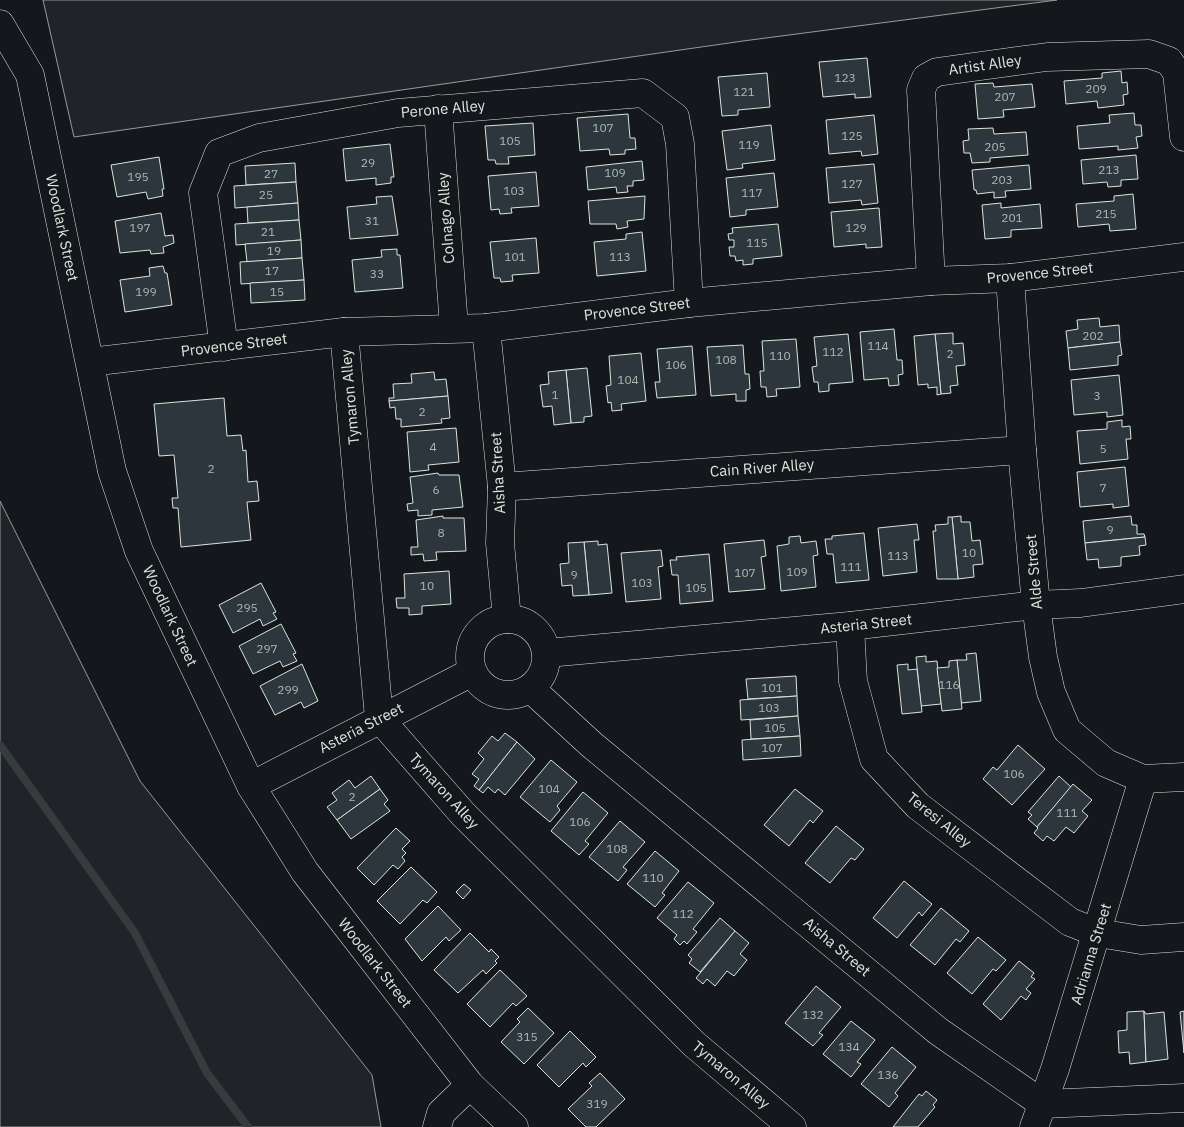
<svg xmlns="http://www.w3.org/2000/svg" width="1184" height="1127" font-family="'IBM Plex Sans',sans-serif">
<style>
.green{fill:#202428;stroke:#939e99}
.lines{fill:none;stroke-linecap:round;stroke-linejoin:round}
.stream{stroke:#363b3e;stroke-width:8}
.building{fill:#2c363c;stroke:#d8e6dc}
.minor-casing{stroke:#d8e6dc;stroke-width:29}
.minor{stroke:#14181c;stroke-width:28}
.labels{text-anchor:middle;stroke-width:4;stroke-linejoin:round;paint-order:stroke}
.number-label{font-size:12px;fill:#adbab4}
.street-label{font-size:15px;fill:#d8e6dc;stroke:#14181c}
</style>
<rect width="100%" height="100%" fill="#14181c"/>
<g class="green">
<path d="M43,0H1057L743,41L74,137Z"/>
<path d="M0,501L140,781L372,1075L381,1127H0Z"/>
</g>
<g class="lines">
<path class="stream" d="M0,745L135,933L207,1073L248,1127"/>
</g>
<g class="building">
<path d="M867,58L871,97L855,98V94L823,97L819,62Z"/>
<path d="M1121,71L1122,83L1127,82L1128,94L1123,95L1124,105L1098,108L1097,101L1066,104L1064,81L1102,78V73Z"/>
<path d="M767,73L770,107L738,110V115L722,116L718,77Z"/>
<path d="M993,83L994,87L1032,84L1035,107L1003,110L1004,117L978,119L975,84Z"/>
<path d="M1134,113L1135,125H1141L1142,136L1136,137L1138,148L1118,150V146L1079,149L1077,126L1110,123L1109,115Z"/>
<path d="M628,114L630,138H635L636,149L625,150V154L610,155L609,149L580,151L577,118Z"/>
<path d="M874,115L878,154L862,156L861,151L829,154L826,120Z"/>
<path d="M533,123L535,155L508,157L509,164H496L495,160H488L485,126Z"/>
<path d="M771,125L775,160L742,164L743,168L727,170L722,131Z"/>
<path d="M993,128L994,134L1026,132L1028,155L990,158V162L972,163L970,153H964L963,141L969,140L968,129Z"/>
<path d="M390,144L394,177H391V183L376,185V178L346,181L343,149Z"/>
<path d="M1136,155L1138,179L1121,180V186L1108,187L1107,182L1083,184L1081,160Z"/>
<path d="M159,157L164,189H162L163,196L148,199L146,192L117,197L111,165Z"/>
<path d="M642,161L644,180L633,181V186H627L628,192L617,193L616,187L588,190L586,167Z"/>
<path d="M295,163L296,182L246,185L245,166Z"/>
<path d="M874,164L878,203L862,205L861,200L829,203L826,168Z"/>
<path d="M1029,165L1031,189L1005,191L1006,197L994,198V192L977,194L976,190H974L972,170Z"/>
<path d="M536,172L539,206L511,208L512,213L500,214L499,209L491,210L488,176Z"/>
<path d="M774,173L778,207L746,210V215L730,217L726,178Z"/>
<path d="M296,182L298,203L235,208L234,186Z"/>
<path d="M1133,194L1136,229L1110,231L1109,224L1078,227L1076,204L1114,201V196Z"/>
<path d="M392,196L398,235L350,239L347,207L377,204L376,197Z"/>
<path d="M645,196L644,219L627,221L628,227L617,229L616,224H590L588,201Z"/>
<path d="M298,203L299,220L248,223L247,207Z"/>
<path d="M1001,203V208L1040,204L1042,228L1011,230V237L985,239L982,205Z"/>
<path d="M879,208L882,247L866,248V244L834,247L831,212Z"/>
<path d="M161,213L165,236L173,235L174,243L163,247L164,253L151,254L150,250L120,253L115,221Z"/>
<path d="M299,220L301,240L236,245L235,224Z"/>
<path d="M778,224L782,256L753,259V264L743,265V260L736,261L735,256H730L729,247H734V240H729L728,234L733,233L732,228Z"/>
<path d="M642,232L646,271L597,276L594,242L626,239V234Z"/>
<path d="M536,238L539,273L512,275L513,281L501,282L500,278H494L490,242Z"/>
<path d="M301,240L302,258L247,262L245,244Z"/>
<path d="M397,249V255H400L403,288L355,292L352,260L382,257L381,250Z"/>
<path d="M302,258L304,280L241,284L240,262Z"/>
<path d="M163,266L165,273H167L172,305L125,312L120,280L150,276L149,268Z"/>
<path d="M304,280L305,300L251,303L250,283Z"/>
<path d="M1099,318L1100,327L1119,325L1120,342L1068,348L1066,331L1078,329L1077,320Z"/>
<path d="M894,329L897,360H902L903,374L898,375L899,385L889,386L888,378L864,380L860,332Z"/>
<path d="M953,333V344L963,343L965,365L956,366L958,385L950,386L951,393L941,394L935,334Z"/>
<path d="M848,334L853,382L829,384V391L819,392L818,382H814L812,367L817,366L814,337Z"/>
<path d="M935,334L941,394L937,395V387L928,388V384L918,385L914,336Z"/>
<path d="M796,339L800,387L776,389L777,396L767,397L766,387H761L760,371H764L762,341Z"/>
<path d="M1120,342L1122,355L1118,356V365L1070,370L1068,348Z"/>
<path d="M743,345L745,374H749L750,389L746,390V401H736V394L711,396L707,347Z"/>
<path d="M692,346L696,395L657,398L655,382H660L657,349Z"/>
<path d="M641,353L646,401L621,404L622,410L612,411L611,402L608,403L606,386L611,385L609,356Z"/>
<path d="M587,368L592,416L584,417V422L571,423L566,370Z"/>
<path d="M566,370L571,423L554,425L552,406L543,407L540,385L549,384L548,372Z"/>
<path d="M434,372L435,380L446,379L448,396L389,401V398H394L393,384L412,383L411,374Z"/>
<path d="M1119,375L1123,415L1107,417V412L1074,415L1071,380Z"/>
<path d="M448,396L450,418L441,419L442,423L401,427V419H396L395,407L390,408L389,401Z"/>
<path d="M224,398L227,436L241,435L243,451L246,450L248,482L257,481L259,501L247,502L251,540L181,547L178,508H173L172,498H178L174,455L159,456L154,404Z"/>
<path d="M1122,420V427L1130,426L1131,439H1126L1128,459L1080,464L1077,431L1107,429V422Z"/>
<path d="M456,428L459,462L428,465L429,470L410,472L407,432Z"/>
<path d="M1125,467L1129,506L1113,508V504L1080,507L1077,472Z"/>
<path d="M438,473L439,475H459L463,507L432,510V515L418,516V510L408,511L407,504L413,503L410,477Z"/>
<path d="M443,516V518H464L466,551L436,552L437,560L424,561L423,554L411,555V547H418L416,520Z"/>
<path d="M961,516V522H970L972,541L980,540L983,564L973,565L974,577L958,579L952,517Z"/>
<path d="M1131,516L1132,525H1137V534H1144L1145,537L1085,543L1083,521Z"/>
<path d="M948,517H952L958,579H937L933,531H936L935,525L948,524Z"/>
<path d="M917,524L919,540H914L917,572L883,576L878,528Z"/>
<path d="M864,533L869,580L836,583L833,554H827L825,539H832V536Z"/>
<path d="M800,536L801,543L816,541L818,555L813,556L816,587L781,591L777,546L789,544V537Z"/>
<path d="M1145,537L1146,545L1139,546L1140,555L1121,557V566L1099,568L1098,559L1087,560L1085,543Z"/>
<path d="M764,540L766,556L761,557L765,589L729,592L724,544Z"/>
<path d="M598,541V545L607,544L612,593L589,595L584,542Z"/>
<path d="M584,542L589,595L573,596L572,585L562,586L560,564L569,563L568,543Z"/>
<path d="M661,550L663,566L658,567L661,599L626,602L621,553Z"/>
<path d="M709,554L713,601L680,604L678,575H672L670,560H677L676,557Z"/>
<path d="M449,571L451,604L422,606V614L409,615V608H397L396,598H405L404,574Z"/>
<path d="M261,583L276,612L273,613L277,619L263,626L260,619L233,633L219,605Z"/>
<path d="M281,624L296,653L293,654L297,661L283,667L280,661L253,674L239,646Z"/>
<path d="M976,653L981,701L961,703L957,660H967L966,654Z"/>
<path d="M926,656V662L937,661L941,704L921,706L916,657Z"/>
<path d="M957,660L962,709L942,711L937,668L949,667V661Z"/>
<path d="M302,664L318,701L304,708L301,702L275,715L260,686Z"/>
<path d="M908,664V670L917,669L922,712L902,714L897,665Z"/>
<path d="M796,676L797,696L748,699L746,679Z"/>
<path d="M797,696L798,716L741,720L740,700Z"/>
<path d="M798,716L800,736L751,739L750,720Z"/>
<path d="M505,733L517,742L479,790L474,786L479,779L472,774L484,759L478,753L492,736L498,741Z"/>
<path d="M800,736L801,756L743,760L742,740Z"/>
<path d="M517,742L535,759L505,795L498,789L495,793L488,787L483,793L479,790Z"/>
<path d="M1018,745L1045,769L1012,805L983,779L993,767L997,770Z"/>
<path d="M551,760L577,782L557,806L560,810L550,822L520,797Z"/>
<path d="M371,776L380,789L337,820L327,807L337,800L332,793L349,780L355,788Z"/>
<path d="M1059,776L1071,787L1037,827L1028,819L1032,815L1028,812Z"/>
<path d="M1073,784L1092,800L1082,811L1088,816L1074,833L1066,827L1054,841L1047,836L1043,841L1034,833L1038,828L1037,827Z"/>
<path d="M380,789L388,800L384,804L390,811L351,839L337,820Z"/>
<path d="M795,789L823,811L813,823L810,820L789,846L764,825Z"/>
<path d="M583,792L608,813L585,841L589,844L579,855L551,831Z"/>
<path d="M620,821L645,842L623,867L627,870L618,881L589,857Z"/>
<path d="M836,826L864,849L855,860L851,858L830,883L805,863Z"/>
<path d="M396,828L410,841L402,849L406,853L402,857L405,861L398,869L393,865L374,885L357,868Z"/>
<path d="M655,851L679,871L662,893L665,895L655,907L627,884Z"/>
<path d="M411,867L437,892L427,903L423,900L400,924L377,901Z"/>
<path d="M904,881L932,904L922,916L919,912L897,938L873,918Z"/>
<path d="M688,882L714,903L693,929L697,932L687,944L684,941L680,945L674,939L677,935L657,918Z"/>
<path d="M464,884L471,890L463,899L456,892Z"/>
<path d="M438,906L461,930L449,941L446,937L422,961L405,939Z"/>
<path d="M941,908L969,931L960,942L956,939L935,965L910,945Z"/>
<path d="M720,918L735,931L700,972L689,963L692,959L688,955Z"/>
<path d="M735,931L749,943L740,954L747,960L734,976L727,971L715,986L707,979L703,984L696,978Z"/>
<path d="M470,933L489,952L491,949L499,957L495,961L497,963L486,974L483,970L458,993L434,970Z"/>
<path d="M978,937L1006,960L996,971L993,969L972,994L947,973Z"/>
<path d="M1019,961L1034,973L1031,977L1035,979L1026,989L1031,993L1026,1000L1021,996L1001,1020L983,1004Z"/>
<path d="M500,970L527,996L516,1006L513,1003L490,1027L467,1004Z"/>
<path d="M816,986L841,1007L819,1033L823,1035L813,1046L785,1023Z"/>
<path d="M528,1008L554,1033L524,1064L501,1042L520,1022L517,1019Z"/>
<path d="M1144,1011L1146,1062L1130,1064L1129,1052L1119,1053L1118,1031L1127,1030V1012Z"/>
<path d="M1144,1011L1146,1014L1164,1012L1168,1059L1146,1062Z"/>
<path d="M1184,1011V1053L1180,1012Z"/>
<path d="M851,1021L875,1040L857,1062L861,1064L851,1077L823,1054Z"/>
<path d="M570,1031L596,1057L586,1067L583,1063L559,1087L537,1065Z"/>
<path d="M892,1047L916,1067L895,1093L898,1096L889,1107L861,1084Z"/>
<path d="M600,1073L625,1099L596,1127H586L568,1109L592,1086L589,1083Z"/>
<path d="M926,1091L937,1100L933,1105L935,1107L918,1127H893L919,1094L922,1096Z"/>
</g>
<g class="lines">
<defs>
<g id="minor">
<path d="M0,24L30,75L112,471L139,551L251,786L305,872L470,1085L514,1127"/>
<path d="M438,109L454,327"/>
<path d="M1010,278L1022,450L1036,605L1043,657L1051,692L1067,730L1106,763L1143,779L1184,777"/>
<path d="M931,281L921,90L926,78L937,72L1047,57L1149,54L1169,61L1177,73L1184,137"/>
<path d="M486,328L502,487L500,543L507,619"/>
<path d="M344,332L379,718L463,814L694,1044L792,1127"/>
<path d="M224,347L203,193L219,153L259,138L398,113L643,93L675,117L680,144L689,303"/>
<path d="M90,362L344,332L486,328L689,303L931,281L1010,278L1184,257"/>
<path d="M502,487L1022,450"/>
<circle cx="508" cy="657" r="38"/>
<path d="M850,626L853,681L874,759L918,806L1070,922L1098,933L1141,940L1184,937"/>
<path d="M547,653L850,626L1036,605L1081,603L1184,589"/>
<path d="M531,689L592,745L938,1031L1043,1104L1184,1098"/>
<path d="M251,786L472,672"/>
<path d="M437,1127L441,1113L470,1085"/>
<path d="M1034,1127L1055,1069L1143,779"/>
</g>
</defs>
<use href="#minor" class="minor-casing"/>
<use href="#minor" class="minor"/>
</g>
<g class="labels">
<g class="number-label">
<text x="845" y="82">123</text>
<text x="1096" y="93">209</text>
<text x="744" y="96">121</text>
<text x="1005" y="101">207</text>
<text x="603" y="132">107</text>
<text x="852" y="140">125</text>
<text x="510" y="145">105</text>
<text x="749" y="149">119</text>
<text x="995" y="151">205</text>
<text x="368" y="167">29</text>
<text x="1109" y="174">213</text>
<text x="615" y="177">109</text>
<text x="271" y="178">27</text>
<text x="138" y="181">195</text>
<text x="1002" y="184">203</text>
<text x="852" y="188">127</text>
<text x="514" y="195">103</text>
<text x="752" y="197">117</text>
<text x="266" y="199">25</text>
<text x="1106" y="218">215</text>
<text x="1012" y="222">201</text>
<text x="372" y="225">31</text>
<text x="140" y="232">197</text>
<text x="856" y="232">129</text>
<text x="268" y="236">21</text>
<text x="757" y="247">115</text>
<text x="274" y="255">19</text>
<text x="515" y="261">101</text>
<text x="620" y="261">113</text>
<text x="272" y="275">17</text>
<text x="377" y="278">33</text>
<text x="146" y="296">199</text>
<text x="277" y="296">15</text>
<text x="1093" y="340">202</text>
<text x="878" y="350">114</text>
<text x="833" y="356">112</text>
<text x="950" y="358">2</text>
<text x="780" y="360">110</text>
<text x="726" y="364">108</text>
<text x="676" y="369">106</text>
<text x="628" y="384">104</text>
<text x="555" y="399">1</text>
<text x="1097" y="400">3</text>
<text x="422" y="416">2</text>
<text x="433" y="451">4</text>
<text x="1103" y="453">5</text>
<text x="211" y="473">2</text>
<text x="1103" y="492">7</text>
<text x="436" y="494">6</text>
<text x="1110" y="534">9</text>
<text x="441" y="537">8</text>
<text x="969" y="557">10</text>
<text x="898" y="560">113</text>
<text x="851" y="571">111</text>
<text x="797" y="576">109</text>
<text x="745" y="577">107</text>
<text x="574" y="579">9</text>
<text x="642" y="587">103</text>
<text x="427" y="590">10</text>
<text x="696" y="592">105</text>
<text x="247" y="612">295</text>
<text x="267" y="653">297</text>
<text x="949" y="689">116</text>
<text x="772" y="692">101</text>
<text x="288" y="694">299</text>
<text x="769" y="712">103</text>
<text x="775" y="732">105</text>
<text x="772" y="752">107</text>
<text x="1014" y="778">106</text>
<text x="549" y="793">104</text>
<text x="352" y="801">2</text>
<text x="1067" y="817">111</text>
<text x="580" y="826">106</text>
<text x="617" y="853">108</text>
<text x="653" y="882">110</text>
<text x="683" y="918">112</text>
<text x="813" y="1019">132</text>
<text x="527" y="1041">315</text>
<text x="849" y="1051">134</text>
<text x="888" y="1079">136</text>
<text x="597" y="1108">319</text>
</g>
<g class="street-label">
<text transform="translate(985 65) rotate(-8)" y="5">Artist Alley</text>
<text transform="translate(443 109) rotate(-5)" y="5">Perone Alley</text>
<text transform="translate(446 218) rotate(-94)" y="5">Colnago Alley</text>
<text transform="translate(62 228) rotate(78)" y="5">Woodlark Street</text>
<text transform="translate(1040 273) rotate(-6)" y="5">Provence Street</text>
<text transform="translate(637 309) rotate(-7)" y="5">Provence Street</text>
<text transform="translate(234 345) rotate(-7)" y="5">Provence Street</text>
<text transform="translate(350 397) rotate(-95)" y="5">Tymaron Alley</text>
<text transform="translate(762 468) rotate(-4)" y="5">Cain River Alley</text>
<text transform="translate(498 473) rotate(-93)" y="5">Aisha Street</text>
<text transform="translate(1034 572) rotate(-95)" y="5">Alde Street</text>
<text transform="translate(170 616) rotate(65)" y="5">Woodlark Street</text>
<text transform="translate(866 624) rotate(-6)" y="5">Asteria Street</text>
<text transform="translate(361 728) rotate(-27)" y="5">Asteria Street</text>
<text transform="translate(444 791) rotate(48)" y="5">Tymaron Alley</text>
<text transform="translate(939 820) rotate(39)" y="5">Teresi Alley</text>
<text transform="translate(837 947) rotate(40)" y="5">Aisha Street</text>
<text transform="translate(1091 954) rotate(-73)" y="5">Adrianna Street</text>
<text transform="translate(375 963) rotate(52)" y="5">Woodlark Street</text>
<text transform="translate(731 1075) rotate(40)" y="5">Tymaron Alley</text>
</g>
</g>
</svg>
